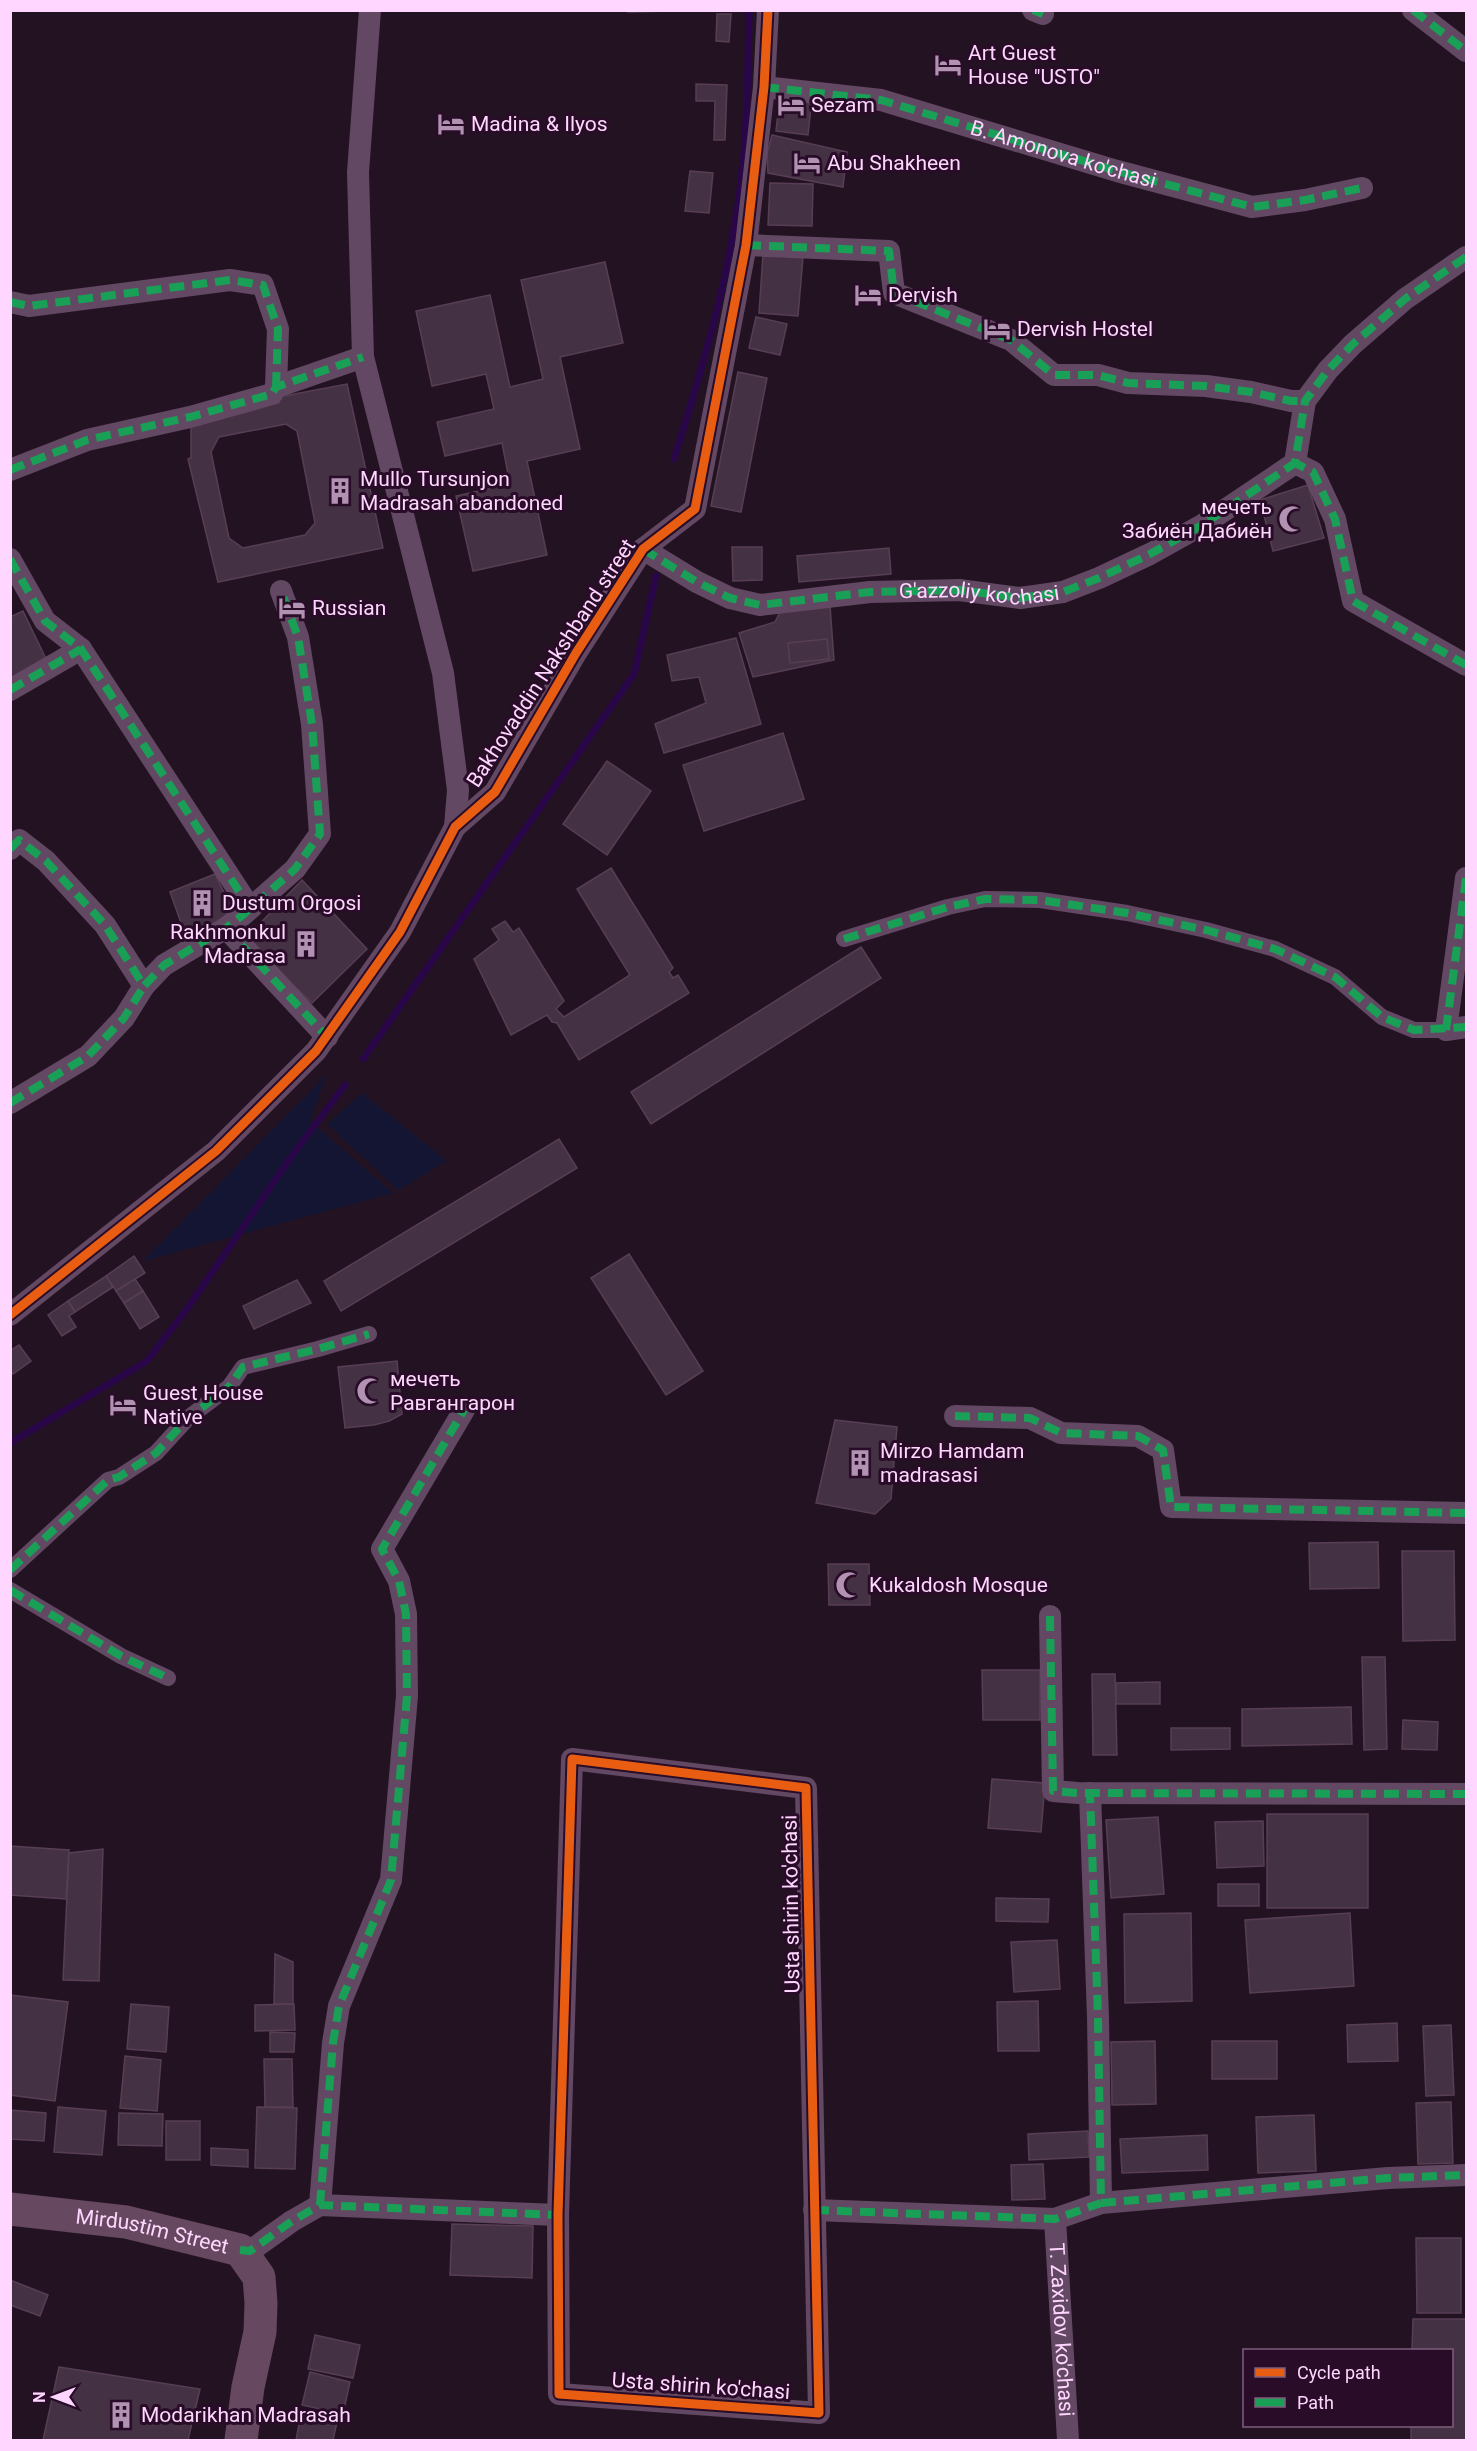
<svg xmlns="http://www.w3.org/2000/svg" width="1477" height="2451" font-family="Roboto,sans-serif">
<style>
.green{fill:#131532}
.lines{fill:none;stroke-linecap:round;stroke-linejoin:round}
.stream{stroke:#290647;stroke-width:7}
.building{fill:#453144;stroke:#573e55;stroke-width:1.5;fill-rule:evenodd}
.pedestrian{stroke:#634864;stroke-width:16}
.minor{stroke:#634864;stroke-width:22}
.primary{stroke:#664860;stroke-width:33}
.quiet{stroke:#1a9f57;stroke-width:8;stroke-dasharray:15 8;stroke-linecap:butt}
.cycleway-casing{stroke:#290d28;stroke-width:13}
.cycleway{stroke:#e95d12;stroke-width:9}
.labels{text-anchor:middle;stroke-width:6;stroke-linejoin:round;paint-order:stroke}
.poi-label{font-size:21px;fill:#ffd6ff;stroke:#290d28;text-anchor:start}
.street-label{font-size:21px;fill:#ffd6ff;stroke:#290d28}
</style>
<rect width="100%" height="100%" fill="#231322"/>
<g class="green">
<path d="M327,1074L310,1121L393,1193L143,1261Z"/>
<path d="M362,1093L447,1161L398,1190L327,1124Z"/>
</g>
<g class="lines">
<g class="stream">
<path d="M674,459C699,379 724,295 737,211C747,147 748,75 749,10"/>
<path d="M363,1059L634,674L656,576"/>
<path d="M10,1443L147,1361L189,1306L291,1157L345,1085"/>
</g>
</g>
<g class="building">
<path d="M628,10H720L628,12Z"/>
<path d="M717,14H731L729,42L716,41Z"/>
<path d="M696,84L727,85L725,140H714L715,101H696Z"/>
<path d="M780,94L812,98L808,135L776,131Z"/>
<path d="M772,135L847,152L843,187L768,173L767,154Z"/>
<path d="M690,171L713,173L709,213L685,211Z"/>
<path d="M770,183L813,184L812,226L768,225Z"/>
<path d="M763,254L803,257L798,316L759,313Z"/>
<path d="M605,262L623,343L560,357L580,449L527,461L547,555L473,571L456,496L510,484L502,443L445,456L437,422L494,409L486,374L432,386L416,311L490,295L510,387L543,379L521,280Z"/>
<path d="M756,317L787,324L780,355L749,348Z"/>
<path d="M738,372L767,378L741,512L711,506Z"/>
<path d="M347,384L383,548L218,582L188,459L191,458V420L279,403L278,397ZM286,424L297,431L315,523L305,535L243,548L229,538L211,452L219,437Z"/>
<path d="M1308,485L1324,538L1273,551L1260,500Z"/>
<path d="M732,547H762V580L733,581Z"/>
<path d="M889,548L891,574L799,582L797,556Z"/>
<path d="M830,606L834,660L753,677L739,633L775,622L782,608Z"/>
<path d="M23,611L48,663L10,682V617Z"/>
<path d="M736,638L761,724L664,753L655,724L706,703L699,677L672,681L667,655Z"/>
<path d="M827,639L829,659L790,663L788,643Z"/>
<path d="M783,733L804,799L704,831L683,765Z"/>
<path d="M607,761L651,791L607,855L563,824Z"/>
<path d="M611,868L673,968L669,972L673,978L678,975L689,993L579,1060L557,1023L552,1022L547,1015L511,1035L474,959L499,940L492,929L505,921L513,932L519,928L564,1001L556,1009L564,1017L630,975L577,889Z"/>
<path d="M215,874L235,915L189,945L170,892Z"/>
<path d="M302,880L367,949L312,1003L245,939Z"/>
<path d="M861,947L881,978L651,1124L631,1092Z"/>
<path d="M559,1139L577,1168L341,1311L324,1281Z"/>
<path d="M629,1254L703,1371L666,1395L591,1278Z"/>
<path d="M134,1256L145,1273L116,1291L106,1276Z"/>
<path d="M106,1276L113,1287L75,1312L68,1301Z"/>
<path d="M135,1279L143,1291L124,1303L116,1291Z"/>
<path d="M297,1280L311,1303L254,1329L243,1306Z"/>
<path d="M143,1291L159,1317L140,1329L124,1303Z"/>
<path d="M68,1301L75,1312L69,1316L76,1327L62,1336L48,1315Z"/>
<path d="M19,1345L31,1361L13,1374L10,1370V1351Z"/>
<path d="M397,1361L402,1414L389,1421L374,1425L345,1428L338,1367Z"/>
<path d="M835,1420L897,1427L891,1499L875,1514L816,1503Z"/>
<path d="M1378,1542L1379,1588L1310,1589L1309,1543Z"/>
<path d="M1402,1551H1454L1455,1640L1403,1641Z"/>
<path d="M828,1564H869L870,1605H829Z"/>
<path d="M1362,1657H1385L1387,1749L1364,1750Z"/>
<path d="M982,1670H1040V1720H983Z"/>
<path d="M1092,1674H1115L1117,1755H1093Z"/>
<path d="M1160,1682V1704H1116V1683Z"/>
<path d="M1351,1707L1352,1744L1242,1746V1709Z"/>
<path d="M1403,1720L1438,1722L1437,1750L1402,1749Z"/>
<path d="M1171,1728H1230V1749L1171,1750Z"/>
<path d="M992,1779L1045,1783L1041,1832L988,1828Z"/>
<rect x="1267" y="1814" width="101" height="94"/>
<path d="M1158,1817L1164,1894L1111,1898L1106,1820Z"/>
<path d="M1263,1821L1264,1866L1217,1868L1215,1822Z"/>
<path d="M10,1846L69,1850L66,1899L10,1895Z"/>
<path d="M103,1849L99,1981L63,1980L69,1853Z"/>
<rect x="1218" y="1884" width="41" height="22"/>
<path d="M996,1898L1049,1899L1048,1922L996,1921Z"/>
<path d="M1191,1913L1192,2001L1125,2003L1124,1914Z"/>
<path d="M1350,1913L1354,1986L1250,1993L1245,1920Z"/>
<path d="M1057,1940L1060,1989L1014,1992L1011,1942Z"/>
<path d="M275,1954L293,1962V2004H274Z"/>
<path d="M10,1995L68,2002L55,2101L10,2095Z"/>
<path d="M1038,2001L1039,2051H998L997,2002Z"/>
<path d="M131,2004L169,2007L166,2052L127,2049Z"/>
<path d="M294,2004L295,2030L255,2031V2005Z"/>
<path d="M1397,2023L1398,2061L1348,2062L1347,2025Z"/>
<path d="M1451,2025L1454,2095L1426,2096L1423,2026Z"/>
<path d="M270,2032L295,2033L294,2052H270Z"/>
<path d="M1155,2041L1156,2104L1112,2105L1111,2042Z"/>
<rect x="1212" y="2041" width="65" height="38"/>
<path d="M125,2056L161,2060L157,2111L120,2108Z"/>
<path d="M264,2059H292L293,2107H265Z"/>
<path d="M1451,2102L1453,2163L1418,2164L1416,2103Z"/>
<path d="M58,2107L106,2111L102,2155L54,2152Z"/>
<path d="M257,2107L297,2108L295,2169L255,2168Z"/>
<path d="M10,2110L46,2113L44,2141L10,2139Z"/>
<path d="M119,2113L163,2114L162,2146L118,2145Z"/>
<path d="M1314,2115L1316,2171L1258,2173L1256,2117Z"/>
<rect x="166" y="2121" width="34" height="39"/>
<path d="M1088,2131L1089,2157L1029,2160L1028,2134Z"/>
<path d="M1207,2135L1208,2170L1122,2173L1120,2139Z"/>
<path d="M211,2148L248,2150V2167L211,2165Z"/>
<path d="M1043,2164L1045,2199L1012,2200L1011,2165Z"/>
<path d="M452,2224L533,2226L532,2278L450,2275Z"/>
<path d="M1416,2238H1461V2313H1417Z"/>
<path d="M10,2280L48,2295L40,2316L10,2305Z"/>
<path d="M1413,2319H1466V2440H1411V2426H1452V2350H1412Z"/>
<path d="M315,2335L360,2345L353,2378L308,2369Z"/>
<path d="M59,2367L200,2389L188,2440H43Z"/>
<path d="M310,2372L350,2382L343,2414L302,2405Z"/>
<path d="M301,2414L337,2422L333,2440H296Z"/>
</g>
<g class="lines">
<g class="pedestrian">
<path d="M844,939L948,907L985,899L1040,900L1127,913L1206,930L1275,949L1335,977L1382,1017L1414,1030H1446"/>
<path d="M10,1570L108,1480L119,1477L156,1453L188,1418L229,1387L243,1367L318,1349L369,1334"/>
<path d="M10,1590L121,1656L168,1678"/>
</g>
<g class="minor">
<path d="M370,10L358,172L363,357L443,673L458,790L455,827"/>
<path d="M1033,10L1043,14"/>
<path d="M1413,10L1466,51"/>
<path d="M764,87L881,100L1117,171L1252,207L1305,200L1362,188"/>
<path d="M746,245L889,251L894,293L1011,340L1054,375H1098L1128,383L1206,386L1251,392L1291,401H1305"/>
<path d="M1466,257L1405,299L1353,344L1328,370L1305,401L1295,463L1313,472L1335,519L1353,601L1466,665"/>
<path d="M10,302L29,306L230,280L263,285L278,329L276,387"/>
<path d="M10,470L87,440L190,417L272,394L276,387L363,357"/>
<path id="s1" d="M643,549L697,582L730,598L760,605L870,592L959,590L1020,598L1063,592L1099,578L1150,554L1204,524L1295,463"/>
<path d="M10,559L45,621L81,649L250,908"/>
<path d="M10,690L81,649"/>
<path d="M10,849L19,840L46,861L105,925L144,986L164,965L226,928L244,914L295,869L320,834L312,724L298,637L281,591"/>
<path d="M1466,878L1446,1030L1466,1027"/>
<path d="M226,928L327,1037"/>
<path d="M10,1103L88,1056L124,1018L144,986"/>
<path d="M10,1315L216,1151L316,1051L400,932L455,827L495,792L576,653L643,549L695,509L746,245L764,87L768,10"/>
<path d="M955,1416L1030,1418L1061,1433L1138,1436L1163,1450L1171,1507L1466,1513"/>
<path d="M1050,1616L1053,1791L1078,1793L1466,1794"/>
<path d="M572,1759L806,1788L819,2413L559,2394L558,2215Z"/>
<path d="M1101,2203L1388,2178L1466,2175"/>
<path d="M320,2205L333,2043L339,2006L391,1880L407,1696L406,1614L399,1581L382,1549L464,1410"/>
<path d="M814,2210L1055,2219L1101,2203L1098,2017L1090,1793"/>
<path id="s2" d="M1055,2219L1068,2440"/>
<path d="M240,2250L250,2251L292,2221L320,2205L558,2215"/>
</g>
<path class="primary" id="s3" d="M10,2209L126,2222L240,2250L259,2277L261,2303L260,2332L248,2387L241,2440"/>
<g class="quiet">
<path d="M1033,10L1043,14"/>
<path d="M1413,10L1466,51"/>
<path id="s4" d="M764,87L881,100L1117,171L1252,207L1305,200L1362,188"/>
<path d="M746,245L889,251L894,293L1011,340L1054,375H1098L1128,383L1206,386L1251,392L1291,401H1305"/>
<path d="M1466,257L1405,299L1353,344L1328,370L1305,401L1295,463L1313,472L1335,519L1353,601L1466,665"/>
<path d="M10,302L29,306L230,280L263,285L278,329L276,387"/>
<path d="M10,470L87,440L190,417L272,394L276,387L363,357"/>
<path d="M643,549L697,582L730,598L760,605L870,592L959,590L1020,598L1063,592L1099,578L1150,554L1204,524L1295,463"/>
<path d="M10,559L45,621L81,649L250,908"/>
<path d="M10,690L81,649"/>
<path d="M10,849L19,840L46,861L105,925L144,986L164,965L226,928L244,914L295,869L320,834L312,724L298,637L281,591"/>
<path d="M226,928L327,1037"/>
<path d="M844,939L948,907L985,899L1040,900L1127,913L1206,930L1275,949L1335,977L1382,1017L1414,1030L1466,1027"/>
<path d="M1446,1030L1466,878"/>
<path d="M10,1103L88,1056L124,1018L144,986"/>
<path d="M955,1416L1030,1418L1061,1433L1138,1436L1163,1450L1171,1507L1466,1513"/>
<path d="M10,1570L108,1480L119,1477L156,1453L188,1418L229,1387L243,1367L318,1349L369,1334"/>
<path d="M10,1590L121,1656L168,1678"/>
<path d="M1050,1616L1053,1791L1078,1793L1466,1794"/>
<path d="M1101,2203L1388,2178L1466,2175"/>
<path d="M320,2205L333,2043L339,2006L391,1880L407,1696L406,1614L399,1581L382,1549L464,1410"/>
<path d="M814,2210L1055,2219L1101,2203L1098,2017L1090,1793"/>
<path d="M240,2250L250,2251L292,2221L320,2205L558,2215"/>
</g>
<defs>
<g id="cycleway">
<path d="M10,1315L216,1151L316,1051L400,932L455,827L495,792L576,653L643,549L695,509L746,245L764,87L768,10"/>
<path d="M572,1759L806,1788L819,2413L559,2394L558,2215Z"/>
</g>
</defs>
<use href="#cycleway" class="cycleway-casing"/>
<use href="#cycleway" class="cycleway"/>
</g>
<defs>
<symbol id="hotel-bare" viewBox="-9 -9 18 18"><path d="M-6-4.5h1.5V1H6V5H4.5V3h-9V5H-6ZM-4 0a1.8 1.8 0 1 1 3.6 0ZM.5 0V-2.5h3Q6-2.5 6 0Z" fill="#b292b2" stroke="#290d28" stroke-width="2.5" paint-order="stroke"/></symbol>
<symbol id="building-bare" viewBox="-9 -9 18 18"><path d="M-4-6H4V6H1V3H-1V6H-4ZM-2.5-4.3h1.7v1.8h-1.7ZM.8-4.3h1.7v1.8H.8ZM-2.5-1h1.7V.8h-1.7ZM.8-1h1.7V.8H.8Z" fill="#b292b2" stroke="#290d28" stroke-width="2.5" paint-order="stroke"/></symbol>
<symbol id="mosque-bare" viewBox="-9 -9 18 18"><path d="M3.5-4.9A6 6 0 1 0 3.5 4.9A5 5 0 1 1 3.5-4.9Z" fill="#b292b2" stroke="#290d28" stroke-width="2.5" paint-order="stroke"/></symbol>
</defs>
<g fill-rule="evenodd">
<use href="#hotel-bare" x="929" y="46" width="38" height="38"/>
<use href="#hotel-bare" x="772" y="86" width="38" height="38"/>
<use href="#hotel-bare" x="432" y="105" width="38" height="38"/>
<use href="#hotel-bare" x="788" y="144" width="38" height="38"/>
<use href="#hotel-bare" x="849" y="276" width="38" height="38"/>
<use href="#hotel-bare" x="978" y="310" width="38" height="38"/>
<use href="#building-bare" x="321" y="472" width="38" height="38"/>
<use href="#mosque-bare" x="1273" y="500" width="38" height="38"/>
<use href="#hotel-bare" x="273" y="589" width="38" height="38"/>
<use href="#building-bare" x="183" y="884" width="38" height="38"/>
<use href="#building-bare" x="287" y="925" width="38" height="38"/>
<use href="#mosque-bare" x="351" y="1372" width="38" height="38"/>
<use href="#hotel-bare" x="104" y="1386" width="38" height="38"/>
<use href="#building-bare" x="841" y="1444" width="38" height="38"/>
<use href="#mosque-bare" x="830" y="1566" width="38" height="38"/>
<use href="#building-bare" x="102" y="2396" width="38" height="38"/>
</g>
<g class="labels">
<g class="poi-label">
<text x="968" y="60">Art Guest<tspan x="968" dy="24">House "USTO"</tspan></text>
<text x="811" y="112">Sezam</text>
<text x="471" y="131">Madina &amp; Ilyos</text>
<text x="827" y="170">Abu Shakheen</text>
<text x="888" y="302">Dervish</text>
<text x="1017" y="336">Dervish Hostel</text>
<text x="360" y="486">Mullo Tursunjon<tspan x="360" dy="24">Madrasah abandoned</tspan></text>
<text x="1272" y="514" text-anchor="end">мечеть<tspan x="1272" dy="24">Забиён Дабиён</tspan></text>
<text x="312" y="615">Russian</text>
<text x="222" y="910">Dustum Orgosi</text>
<text x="286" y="939" text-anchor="end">Rakhmonkul<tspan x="286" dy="24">Madrasa</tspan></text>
<text x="390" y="1386">мечеть<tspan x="390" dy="24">Равгангарон</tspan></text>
<text x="143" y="1400">Guest House<tspan x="143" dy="24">Native</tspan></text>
<text x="880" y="1458">Mirzo Hamdam<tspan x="880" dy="24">madrasasi</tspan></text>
<text x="869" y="1592">Kukaldosh Mosque</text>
<text x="141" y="2422">Modarikhan Madrasah</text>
</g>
<g class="street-label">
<text dy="7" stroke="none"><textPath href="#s4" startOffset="308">B. Amonova ko'chasi</textPath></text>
<text dy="7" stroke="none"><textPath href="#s1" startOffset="351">G'azzoliy ko'chasi</textPath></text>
<text transform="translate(551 663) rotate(-57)" y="7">Bakhovaddin Nakshband street</text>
<text transform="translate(791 1904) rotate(-91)" y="7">Usta shirin ko'chasi</text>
<text dy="7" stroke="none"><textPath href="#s3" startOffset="144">Mirdustim Street</textPath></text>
<text dy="7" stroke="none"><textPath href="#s2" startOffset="111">T. Zaxidov ko'chasi</textPath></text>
<text transform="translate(701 2386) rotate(4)" y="7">Usta shirin ko'chasi</text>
</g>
</g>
<rect width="1477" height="2451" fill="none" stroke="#ffd6ff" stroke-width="24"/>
<rect x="1243" y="2349" width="210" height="78" fill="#290d28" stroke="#7f5d7e" stroke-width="1.5"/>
<rect x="1255" y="2368" width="30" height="9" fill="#e95d12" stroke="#7f5d7e" stroke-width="1.5"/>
<text x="1297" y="2379" font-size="18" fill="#ffd6ff">Cycle path</text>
<rect x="1255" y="2398" width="30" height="9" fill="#1a9f57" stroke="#7f5d7e" stroke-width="1.5"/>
<text x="1297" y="2409" font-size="18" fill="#ffd6ff">Path</text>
<g transform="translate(54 2397) rotate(270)" stroke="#290d28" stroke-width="4.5" paint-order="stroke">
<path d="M0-4.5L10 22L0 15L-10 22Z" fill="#ffd6ff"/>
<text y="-9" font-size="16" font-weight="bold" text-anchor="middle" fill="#ffd6ff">N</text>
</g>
</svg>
